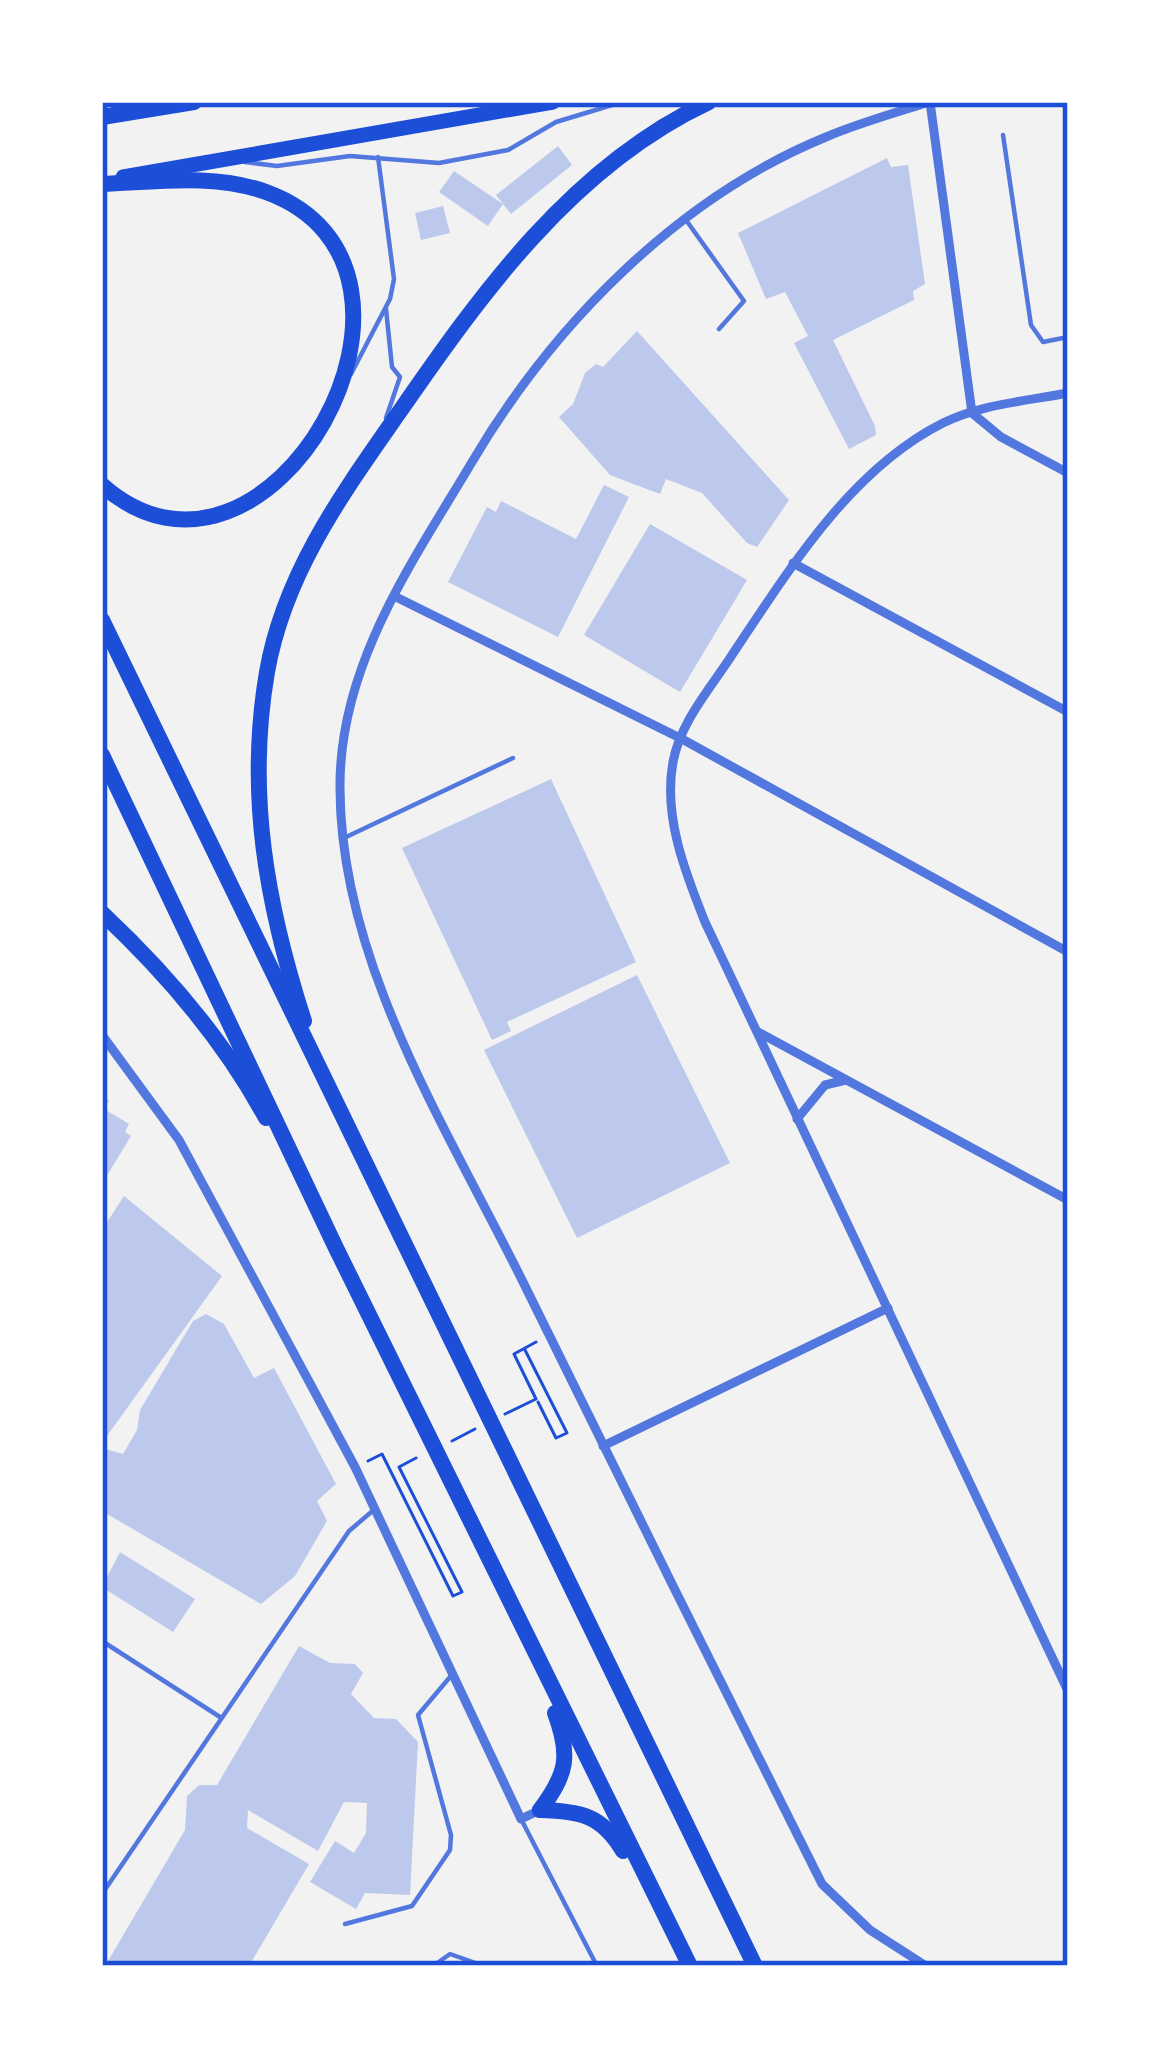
<svg xmlns="http://www.w3.org/2000/svg" width="1170" height="2068" font-family="Arial,sans-serif">
<style>
.building{fill:#bdc9ec}
.lines{fill:none;stroke-linecap:round;stroke-linejoin:round}
.path{stroke:#1d4ed8;stroke-width:3}
.service{stroke:#5277de;stroke-width:4.5}
.minor{stroke:#5277de;stroke-width:9}
.trunk{stroke:#1d4ed8;stroke-width:15}
.motorway{stroke:#1d4ed8;stroke-width:16}
.neatline{fill:none;stroke:#1d4ed8;stroke-width:4.5}
</style>
<rect width="100%" height="100%" fill="#f2f2f2"/>
<g class="building">
<path d="M558,146L572,165L511,214L503,204L488,226L439,192L454,171L503,204L496,195Z"/>
<path d="M887,158L891,167L908,165L925,284L913,291L914,300L833,340L875,426L876,435L849,449L794,343L808,336L785,292L766,299L738,233Z"/>
<path d="M443,206L450,233L421,240L415,213Z"/>
<path d="M637,331L789,500L757,547L747,543L702,493L666,479L660,494L610,475L559,417L573,404L585,373L596,364L603,367Z"/>
<path d="M604,485L629,497L558,637L448,582L487,507L496,512L501,501L576,539Z"/>
<path d="M650,524L747,580L680,692L584,635Z"/>
<path d="M551,779L636,962L507,1022L511,1031L492,1040L402,848Z"/>
<path d="M637,975L730,1163L577,1238L484,1050Z"/>
<path d="M102,1096L109,1100L104,1109L129,1124L125,1132L131,1136L102,1184Z"/>
<path d="M124,1196L222,1276L102,1443V1230Z"/>
<path d="M206,1314L224,1324L254,1378L274,1368L336,1484L317,1501L327,1521L295,1576L261,1604L102,1511V1453L105,1449L123,1454L137,1430L140,1410L193,1321Z"/>
<path d="M120,1552L195,1599L173,1632L102,1587Z"/>
<path d="M299,1646L330,1663L355,1664L363,1673L351,1694L374,1718L396,1719L418,1742L410,1895L365,1893L356,1909L310,1882L335,1841L354,1853L366,1833L367,1803L344,1802L318,1851L248,1810L247,1828L309,1864L249,1966H117L108,1961L185,1830L187,1796L199,1785H217Z"/>
</g>
<g class="lines">
<g class="path">
<path d="M525,1350L567,1433L556,1438L538,1402"/>
<path d="M505,1414L536,1399L514,1354L536,1342"/>
<path d="M452,1441L475,1429"/>
<path d="M368,1461L382,1454L453,1596L462,1592L399,1467L416,1458"/>
</g>
<g class="service">
<path d="M1003,135L1031,325L1043,342L1068,337"/>
<path d="M245,162L277,166L350,156L439,163L508,150L556,122L622,102"/>
<path d="M686,220L744,301L719,329"/>
<path d="M386,309L392,367L400,377L386,418"/>
<path d="M351,374L390,299L394,279L378,157"/>
<path d="M344,838L513,758"/>
<path d="M102,1641L220,1717"/>
<path d="M521,1819L597,1966"/>
<path d="M102,1894L349,1531L376,1508"/>
<path d="M345,1924L412,1906L450,1850L451,1835L418,1715L450,1677"/>
<path d="M433,1966L450,1954L484,1966"/>
</g>
<g class="minor">
<path d="M930,102L972,413L1001,437L1068,473"/>
<path d="M1068,393C1027,401 981,404 943,423C849,470 787,573 730,658C709,690 680,723 673,762C663,816 685,872 705,922L1068,1691"/>
<path d="M793,563L1068,712"/>
<path d="M394,596L682,739L1068,952"/>
<path d="M758,1032L1068,1200"/>
<path d="M102,1035L179,1140L355,1467L521,1819L540,1810"/>
<path d="M797,1119L825,1085L846,1080"/>
<path d="M603,1446L888,1308"/>
<path d="M926,1966L870,1930L822,1884C722,1684 621,1483 523,1282C448,1130 340,963 340,788C339,665 412,563 472,462C553,325 677,198 826,137C859,123 895,113 929,102"/>
</g>
<path class="trunk" d="M123,177L553,102"/>
<g class="motorway">
<path d="M102,117L194,102"/>
<path d="M102,184C156,182 214,173 266,192C473,267 268,632 102,485"/>
<path d="M102,620L755,1966"/>
<path d="M102,755L336,1248L690,1966"/>
<path d="M102,913C165,972 225,1042 266,1118"/>
<path d="M304,1021C267,906 246,794 267,672C284,574 342,494 398,414C481,294 572,166 709,102"/>
<path d="M540,1810C580,1811 602,1815 623,1851"/>
<path d="M540,1810C567,1774 571,1756 555,1713"/>
</g>
</g>
<rect width="1170" height="2068" fill="none" stroke="#ffffff" stroke-width="210"/>
<rect x="105" y="105" width="960" height="1858" class="neatline"/>
</svg>
